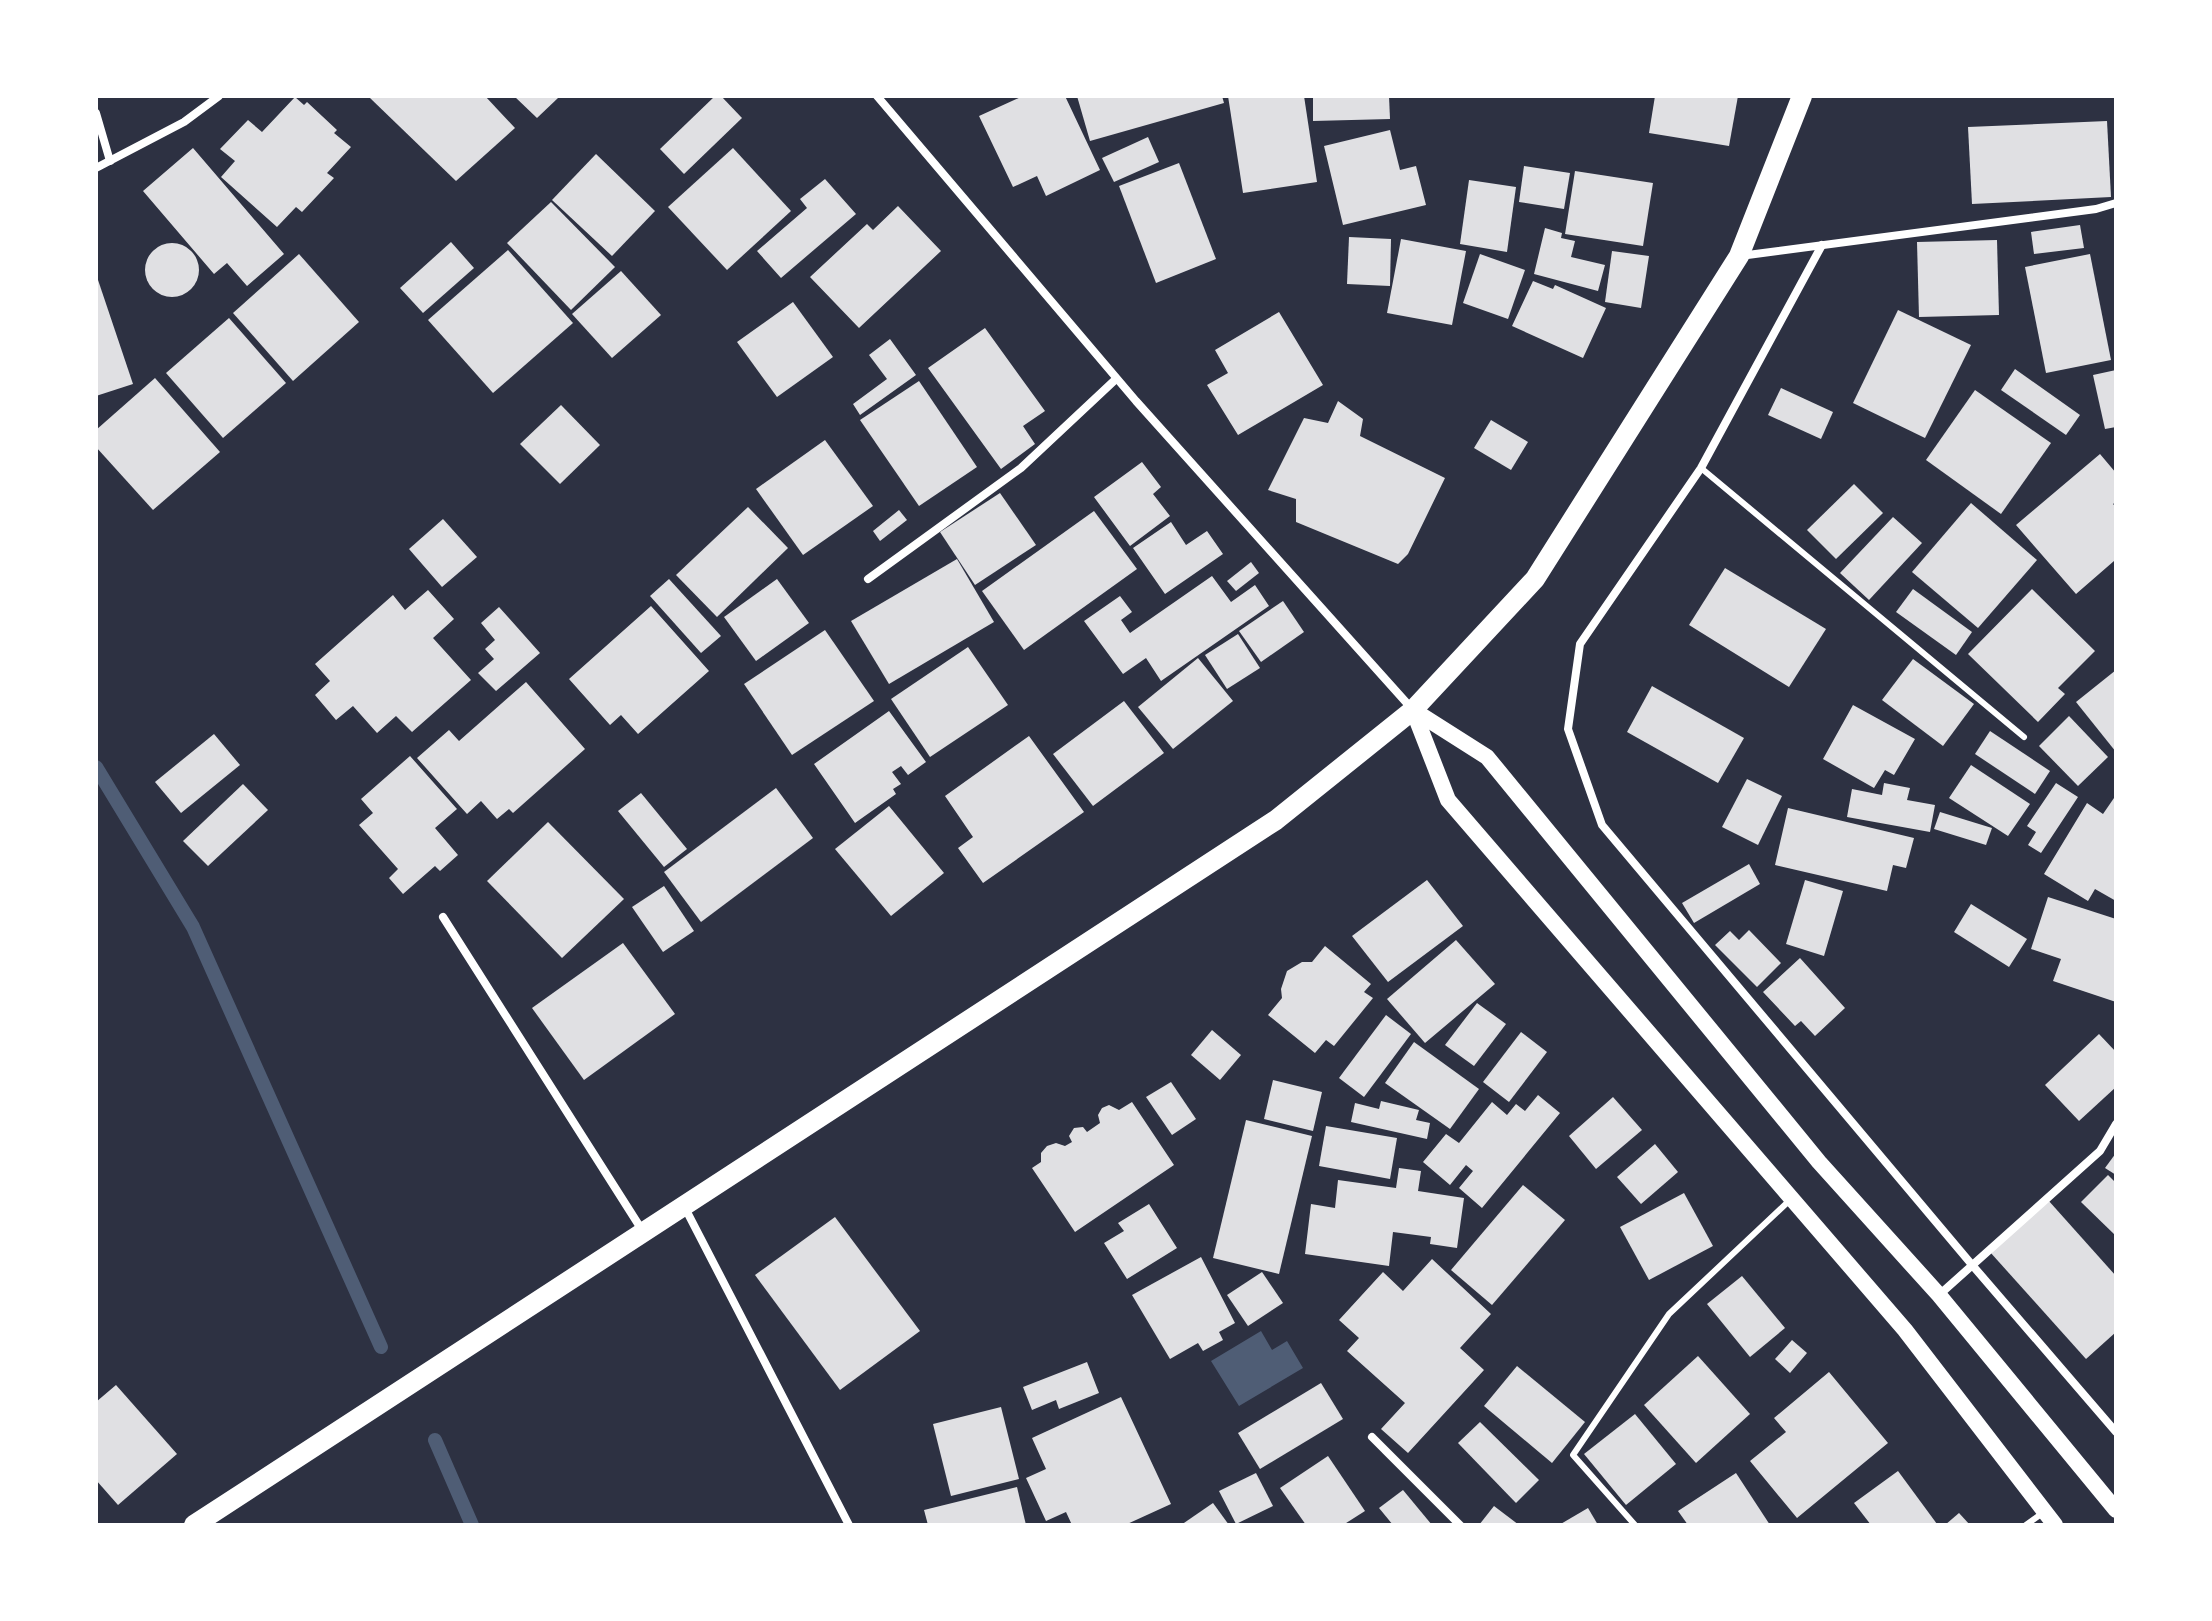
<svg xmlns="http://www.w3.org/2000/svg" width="2212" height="1621" font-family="'Space Grotesk',sans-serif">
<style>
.water{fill:#4f5d75}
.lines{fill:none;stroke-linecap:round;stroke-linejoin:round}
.stream{stroke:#4f5d75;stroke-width:14}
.building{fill:#e0e0e3}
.service{stroke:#fff;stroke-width:6}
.minor{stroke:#fff;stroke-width:8}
.secondary{stroke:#fff;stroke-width:16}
.primary{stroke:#fff;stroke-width:20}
</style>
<rect width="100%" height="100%" fill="#2d3142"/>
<path class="water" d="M1261,1331L1272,1350L1287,1341L1303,1368L1239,1406L1211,1361Z"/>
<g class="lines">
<g class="stream">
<path d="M96,767L193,927L381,1347"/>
<path d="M435,1440L472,1525"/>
</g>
</g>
<g class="building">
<path d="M373,96H485L515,128L456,181L370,98Z"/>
<path d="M514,96H555L558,98L537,118Z"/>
<path d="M715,96H721L742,118L684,174L660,149Z"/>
<path d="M1023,96H1065L1100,170L1046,196L1037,176L1013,187L979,116Z"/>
<path d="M1077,96H1222L1224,103L1090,141Z"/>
<path d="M1228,96H1304L1317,182L1243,193Z"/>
<path d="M1313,96H1389L1390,119L1313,121Z"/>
<path d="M1655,96H1738L1729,146L1649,133Z"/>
<path d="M295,97L304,105L307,102L337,130L334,133L351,147L327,173L334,178L302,212L296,207L277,227L221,177L235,161L220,149L248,120L262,132Z"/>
<path d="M2107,121L2111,197L1972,204L1968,127Z"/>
<path d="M1390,130L1400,170L1416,166L1426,205L1343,225L1324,146Z"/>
<path d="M1148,137L1159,162L1114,182L1102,158Z"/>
<path d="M193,148L284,254L247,286L227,263L214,274L143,191Z"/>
<path d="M733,148L791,211L727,270L668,207Z"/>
<path d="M596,154L655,211L612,256L552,200Z"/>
<path d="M1179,163L1216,259L1156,283L1119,186Z"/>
<path d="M1524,166L1570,173L1564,209L1519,202Z"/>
<path d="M1575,171L1653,183L1643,246L1565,234Z"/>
<path d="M825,179L856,214L781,278L757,251L807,208L800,199Z"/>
<path d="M1469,180L1516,187L1507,252L1460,244Z"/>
<path d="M551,202L615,267L571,310L507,243Z"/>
<path d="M898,206L941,251L859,328L810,277L867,224L873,230Z"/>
<path d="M2080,225L2084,248L2034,254L2031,232Z"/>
<path d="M1545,228L1562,233L1561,238L1575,241L1571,257L1605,265L1598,291L1534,274Z"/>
<path d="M1349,237L1391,239L1390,286L1347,284Z"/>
<path d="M1401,239L1466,251L1452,325L1387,313Z"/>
<path d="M1997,240L1999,315L1919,317L1917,242Z"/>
<path d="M451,242L474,268L423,313L400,288Z"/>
<circle cx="172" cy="270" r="27"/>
<path d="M508,250L573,323L493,393L428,320Z"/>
<path d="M1612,251L1649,256L1641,308L1605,302Z"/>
<path d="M299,254L359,322L293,381L233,313Z"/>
<path d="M1480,254L1525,270L1508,319L1463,303Z"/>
<path d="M2090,254L2111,360L2046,373L2025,267Z"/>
<path d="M621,271L661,315L612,358L572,314Z"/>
<path d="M96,274L133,384L96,396Z"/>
<path d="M1533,281L1553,289L1555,285L1606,308L1583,358L1512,326Z"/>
<path d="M793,302L833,357L777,397L737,342Z"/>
<path d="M1898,310L1971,345L1925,438L1853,403Z"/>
<path d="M1279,312L1323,385L1238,435L1207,385L1228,373L1215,350Z"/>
<path d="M229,318L286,383L223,438L166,373Z"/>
<path d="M985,328L1045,411L1023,426L1035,444L1001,469L928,368Z"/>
<path d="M890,339L916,375L860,415L853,404L887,379L869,355Z"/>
<path d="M2015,369L2080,415L2066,435L2001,390Z"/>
<path d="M2116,370V427L2105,429L2093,375Z"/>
<path d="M155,378L220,452L153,510L96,447V430Z"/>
<path d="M919,381L977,467L919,506L860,420Z"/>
<path d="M1781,388L1833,412L1821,439L1768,415Z"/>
<path d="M1975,390L2051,443L2001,514L1926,460Z"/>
<path d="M1338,401L1363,419L1360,436L1445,478L1408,554L1398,564L1296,522V499L1268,490L1304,418L1328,423Z"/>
<path d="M561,405L600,445L560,484L520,444Z"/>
<path d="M1491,420L1528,442L1511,470L1474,448Z"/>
<path d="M825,440L873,506L803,555L756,489Z"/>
<path d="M2100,454L2116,473V502L2113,504L2116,507V563L2114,561L2076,594L2016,525Z"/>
<path d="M1142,462L1161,487L1153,494L1170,516L1130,546L1094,497Z"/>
<path d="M1854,484L1883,513L1836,559L1807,530Z"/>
<path d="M1000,493L1036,545L975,585L940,532Z"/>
<path d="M1971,503L2037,560L1978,628L1912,572Z"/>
<path d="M748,507L788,548L717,617L676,575Z"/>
<path d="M899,510L907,520L880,541L873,531Z"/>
<path d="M1094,511L1137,569L1024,650L982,591Z"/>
<path d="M1893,517L1922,543L1869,600L1840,573Z"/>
<path d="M443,519L477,557L442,587L409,549Z"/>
<path d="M1171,522L1186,545L1207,531L1223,554L1165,594L1133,548Z"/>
<path d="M957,559L994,622L889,684L851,621Z"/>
<path d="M1251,562L1259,573L1236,591L1227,581Z"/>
<path d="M1725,568L1826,629L1789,687L1689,625Z"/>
<path d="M1212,576L1231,602L1255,585L1269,606L1161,681L1146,658L1123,674L1084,621L1120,596L1132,612L1121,620L1130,633Z"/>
<path d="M669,579L721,636L701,653L650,596Z"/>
<path d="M777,579L809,623L756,661L724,617Z"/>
<path d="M1913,589L1972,632L1956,655L1896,612Z"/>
<path d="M2032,589L2095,651L2058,688L2065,694L2038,722L1968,654Z"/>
<path d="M428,590L454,619L433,638L471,680L412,732L396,716L377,733L353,706L336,720L315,695L330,681L315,664L393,595L405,610Z"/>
<path d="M1283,601L1304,632L1261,662L1239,631Z"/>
<path d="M651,606L709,671L638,734L621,715L610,725L569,679Z"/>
<path d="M499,607L540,653L496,691L478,673L494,659L485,649L495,640L481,623Z"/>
<path d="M825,630L874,701L792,755L744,684Z"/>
<path d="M1238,634L1260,668L1227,689L1205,655Z"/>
<path d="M968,647L1008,705L930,757L891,699Z"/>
<path d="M1198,658L1233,701L1173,749L1138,707Z"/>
<path d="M1913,659L1974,704L1943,746L1882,700Z"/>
<path d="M2116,670V752L2076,702Z"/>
<path d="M526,682L585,749L513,813L509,809L497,819L481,801L467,814L417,758L449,730L459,741Z"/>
<path d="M1652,686L1744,738L1718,783L1627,732Z"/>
<path d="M1124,701L1164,753L1093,806L1053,754Z"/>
<path d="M1853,705L1915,739L1894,775L1885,770L1874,788L1823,759Z"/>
<path d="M889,711L926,762L908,775L901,766L892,772L901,784L893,789L896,794L855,823L814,764Z"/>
<path d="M2069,716L2108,757L2078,786L2039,746Z"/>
<path d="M1990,731L2050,771L2035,794L1975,754Z"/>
<path d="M214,734L240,765L181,813L155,782Z"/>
<path d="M1029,736L1084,812L983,883L958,848L973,837L945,796Z"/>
<path d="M410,756L457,809L435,828L458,855L440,871L435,866L403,894L389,878L398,869L359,825L373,813L361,799Z"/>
<path d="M1971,765L2030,804L2008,836L1949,798Z"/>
<path d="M1747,779L1782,796L1758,845L1722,827Z"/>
<path d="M1884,783L1910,788L1907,800L1935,805L1930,832L1847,817L1852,789L1882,795Z"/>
<path d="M2056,783L2078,797L2041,853L2028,845L2036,832L2027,826Z"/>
<path d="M243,784L268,810L208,866L183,841Z"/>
<path d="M776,788L813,838L701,922L664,872Z"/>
<path d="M641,793L687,849L664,867L618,811Z"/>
<path d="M2114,798L2116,799V901L2095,889L2088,901L2044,874L2087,803L2103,814Z"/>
<path d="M889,806L944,873L891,916L835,849Z"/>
<path d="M1788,808L1914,838L1906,868L1893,865L1887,891L1775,865Z"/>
<path d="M1940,812L1992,828L1986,845L1934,829Z"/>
<path d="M548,822L624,899L562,958L487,881Z"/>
<path d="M1749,864L1760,884L1694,923L1682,903Z"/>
<path d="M1427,880L1463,926L1388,982L1352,936Z"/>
<path d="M1805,880L1843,891L1824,956L1786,944Z"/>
<path d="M664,886L694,931L663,952L632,907Z"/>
<path d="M2048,897L2116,919V1002L2053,981L2061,959L2031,949Z"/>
<path d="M1971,904L2027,939L2009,967L1954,932Z"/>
<path d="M1749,930L1781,963L1757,987L1715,945L1730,931L1739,940Z"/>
<path d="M1456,940L1495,984L1425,1043L1387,999Z"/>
<path d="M623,943L675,1014L584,1080L532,1008Z"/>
<path d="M1325,946L1371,984L1364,992L1373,998L1334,1046L1326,1040L1315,1053L1268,1015L1282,998L1281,989L1287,971L1302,962H1312Z"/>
<path d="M1800,958L1845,1008L1815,1036L1801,1021L1795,1026L1763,992Z"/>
<path d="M1477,1003L1506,1024L1474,1066L1445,1045Z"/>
<path d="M1386,1015L1411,1034L1364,1097L1339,1078Z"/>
<path d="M1212,1030L1241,1055L1220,1080L1191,1055Z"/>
<path d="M1521,1032L1547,1052L1509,1102L1483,1082Z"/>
<path d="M2099,1034L2116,1052V1087L2079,1121L2045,1085Z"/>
<path d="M1414,1042L1479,1089L1450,1129L1385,1083Z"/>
<path d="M1273,1080L1322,1092L1313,1131L1264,1119Z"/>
<path d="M1171,1082L1196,1119L1172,1135L1146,1097Z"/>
<path d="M1538,1095L1560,1113L1482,1208L1459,1188L1473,1171L1466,1165L1450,1185L1423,1162L1446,1134L1459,1143L1492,1102L1507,1115L1516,1104L1525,1111Z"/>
<path d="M1613,1097L1642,1130L1596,1169L1569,1136Z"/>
<path d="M1381,1101L1419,1110L1416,1120L1430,1123L1427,1139L1351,1122L1355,1103L1379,1109Z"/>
<path d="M1132,1102L1174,1165L1075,1232L1032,1168L1041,1162V1153L1047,1146L1056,1143L1065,1146L1072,1142L1069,1136L1074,1128L1083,1127L1087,1132L1100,1123L1098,1115L1102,1108L1109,1105L1119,1110Z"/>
<path d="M1246,1120L1312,1136L1279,1274L1213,1258Z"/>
<path d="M1326,1126L1397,1138L1390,1179L1319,1166Z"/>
<path d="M1655,1144L1678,1172L1641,1204L1617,1177Z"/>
<path d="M2116,1153V1175L2105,1168Z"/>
<path d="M1399,1168L1421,1171L1418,1191L1464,1198L1457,1248L1430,1244L1431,1237L1393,1232L1389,1266L1305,1254L1311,1204L1335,1208L1338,1180L1396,1188Z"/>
<path d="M2108,1175L2116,1183V1236L2081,1202Z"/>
<path d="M1523,1185L1565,1220L1492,1305L1451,1270Z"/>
<path d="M1684,1193L1713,1246L1649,1280L1620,1227Z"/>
<path d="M2048,1200L2116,1276V1332L2086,1359L1990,1252Z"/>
<path d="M1149,1204L1177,1248L1127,1279L1104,1243L1124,1231L1118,1223Z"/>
<path d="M835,1217L920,1331L840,1390L755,1275Z"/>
<path d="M1201,1257L1235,1323L1219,1332L1223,1340L1203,1351L1198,1343L1170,1359L1132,1295Z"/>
<path d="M1432,1259L1491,1314L1460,1348L1484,1370L1408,1453L1381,1429L1405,1403L1347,1351L1359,1338L1339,1320L1383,1272L1403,1291Z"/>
<path d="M1262,1272L1283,1303L1248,1326L1227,1295Z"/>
<path d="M1742,1276L1785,1328L1750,1357L1707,1304Z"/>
<path d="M1792,1340L1807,1353L1790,1373L1775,1359Z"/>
<path d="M1698,1356L1750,1414L1696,1463L1644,1405Z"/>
<path d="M1087,1362L1099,1393L1059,1409L1056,1400L1032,1410L1023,1387Z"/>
<path d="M1517,1366L1585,1422L1552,1463L1484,1406Z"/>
<path d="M1829,1372L1888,1443L1797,1518L1750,1461L1786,1432L1774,1418Z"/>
<path d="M1321,1383L1343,1419L1260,1469L1238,1433Z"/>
<path d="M116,1385L177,1454L118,1505L96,1480V1402Z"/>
<path d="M1121,1397L1171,1504L1125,1525H1072L1066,1512L1046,1521L1026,1478L1046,1469L1032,1438Z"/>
<path d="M1001,1407L1019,1479L951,1496L933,1424Z"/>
<path d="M1635,1414L1676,1464L1626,1505L1584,1454Z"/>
<path d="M1480,1422L1539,1480L1516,1503L1458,1443Z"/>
<path d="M1328,1456L1365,1511L1343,1525H1306L1280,1488Z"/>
<path d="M1898,1471L1937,1524L1935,1525H1871L1854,1503Z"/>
<path d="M1256,1473L1273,1506L1236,1524L1219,1491Z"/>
<path d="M1736,1473L1770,1525H1688L1678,1511Z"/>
<path d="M1017,1487L1026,1525H928L924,1510Z"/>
<path d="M1403,1490L1432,1525H1393L1379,1508Z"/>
<path d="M1213,1503L1229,1525H1181Z"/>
<path d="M1494,1506L1519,1525H1479Z"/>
<path d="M1588,1508L1598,1525H1559Z"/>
<path d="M1959,1513L1970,1525H1945Z"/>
</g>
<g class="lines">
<g class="service">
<path d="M1701,468L2024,737"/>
<path d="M1635,1525L1573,1455L1669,1314L1791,1199"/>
<path d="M2026,1525L2044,1512"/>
</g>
<g class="minor">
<path d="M877,96L1136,401L1413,710"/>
<path d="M96,113L110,161"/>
<path d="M96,168L184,122L219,96"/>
<path d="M1822,245L1701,468L1580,644L1568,729L1602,825L1973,1266L2116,1432"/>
<path d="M1740,256L2096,209L2116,203"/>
<path d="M868,579L1021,468L1116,379"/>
<path d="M443,917L642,1230"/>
<path d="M684,1206L849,1525"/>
<path d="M1939,1295L2100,1151L2116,1124"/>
<path d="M1372,1437L1460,1525"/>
</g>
<g class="secondary">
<path d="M1413,710L1487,757L1819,1162L1939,1295L2116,1510"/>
<path d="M1413,710L1448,800L1905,1330L2055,1525"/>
</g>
<path class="primary" d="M194,1525L1276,820L1413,710L1535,579L1739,256L1802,96"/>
</g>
<rect width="2212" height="1621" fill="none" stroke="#ffffff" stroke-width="196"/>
</svg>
